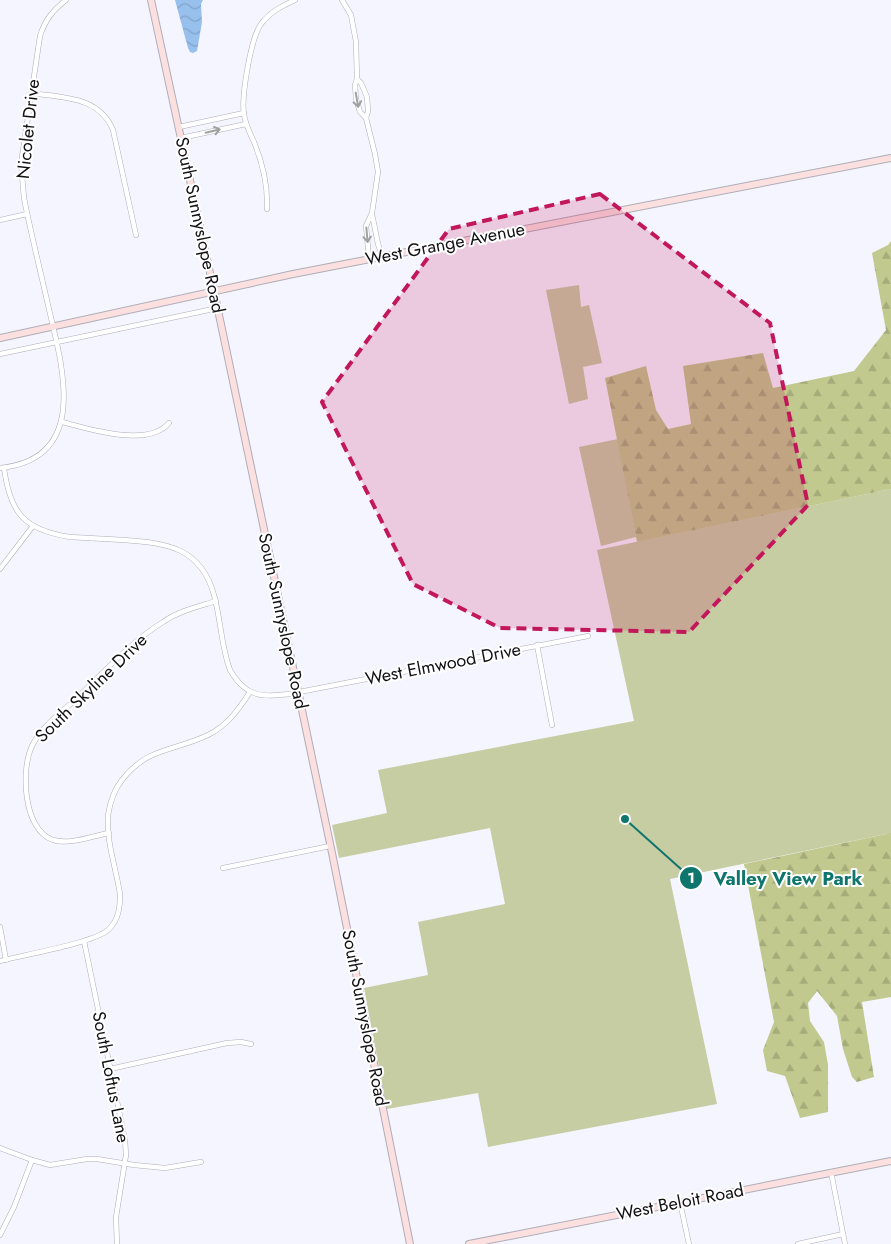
<svg xmlns="http://www.w3.org/2000/svg" width="891" height="1244" font-family="Jost,sans-serif">
<style>
.green{fill:#c7cda3}
.forest{fill:url(#forest-firs)}
.water{fill:url(#water-waves)}
.lines{fill:none;stroke-linecap:round;stroke-linejoin:round}
.street-casing{stroke:#aeadb8;stroke-width:5.5}
.secondary-casing{stroke:#aeadb8;stroke-width:8}
.street{stroke:#fff;stroke-width:4.5}
.secondary{stroke:#fbe0df;stroke-width:6}
.oneway{stroke:#a0a0a1}
.marked{fill:#c2185b;fill-opacity:0.2;stroke:#c2185b;stroke-width:4;stroke-dasharray:10 6;stroke-linejoin:round}
.labels{text-anchor:middle;stroke-width:4;stroke-linejoin:round;paint-order:stroke}
.street-label{font-size:18px;fill:#111115;stroke:#fff}
.leader{fill:none;stroke:#0f766e;stroke-width:2}
.callout-dot{fill:#0f766e;stroke:#fff;stroke-width:2}
.mark-label{font-size:15px;text-anchor:middle;font-weight:bold;fill:#fff}
.callout-label{font-size:19px;text-anchor:middle;font-weight:bold;fill:#0f766e;stroke:#fff;stroke-width:4;stroke-linejoin:round;paint-order:stroke}
</style>
<defs>
<pattern id="forest-firs" width="22" height="20" patternUnits="userSpaceOnUse" patternTransform="scale(1.25)"><rect width="22" height="20" fill="#c1c98e"/><path d="M5 1l3.5 6h-7zM16 11l3.5 6h-7z" fill="#a5ac7a"/></pattern>
<pattern id="water-waves" width="16" height="10" patternUnits="userSpaceOnUse" patternTransform="scale(1.25)"><rect width="16" height="10" fill="#97c0ed"/><path d="M0 5q4-4 8 0t8 0" fill="none" stroke="#81a4ca"/></pattern>
</defs>
<rect width="100%" height="100%" fill="#f5f5ff"/>
<g class="green">
<path d="M579,285L581,307L589,305L602,363L583,367L588,399L569,404L546,290Z"/>
<path d="M618,439L636,537L601,546L579,447Z"/>
<path d="M891,489V833L670,879L717,1104L488,1147L478,1093L387,1109L364,988L428,975L418,922L505,904L490,828L339,858L332,825L387,813L378,770L634,721L597,550Z"/>
</g>
<g class="forest">
<path d="M891,241V489L637,542L605,378L646,366L656,410L668,429L691,424L683,366L763,353L773,388L854,371L886,330L872,253L888,245Z"/>
<path d="M891,833V997L862,1002L874,1077L857,1082L852,1077L843,1049L837,1016L817,991L808,1003L810,1021L824,1042L828,1065V1112L800,1118L785,1076L767,1071L763,1050L774,1022L744,864Z"/>
</g>
<path class="water" d="M175,0H203L201,4L202,22L197,51L193,53L190,52L188,48Z"/>
<g class="lines">
<defs>
<g id="street">
<path d="M342,0L351,15L356,42L357,79L355,85L356,99L360,112L366,118"/>
<path d="M357,79L361,83L367,97L368,111L366,118L375,154L378,172L372,213L366,226L369,258"/>
<path d="M31,93C63,98 99,96 113,130L136,235"/>
<path d="M179,127L244,113"/>
<path d="M181,138L246,124"/>
<path d="M267,209C268,186 263,164 254,142C250,133 245,124 244,114C241,96 251,38 261,24C270,12 282,6 295,0"/>
<path d="M372,214L378,244L382,256"/>
<path d="M0,220L27,214"/>
<path d="M0,354L218,308"/>
<path d="M62,422C89,429 148,448 169,423"/>
<path d="M0,468C91,459 62,365 48,305C40,269 31,234 24,198L21,164L40,36C45,20 53,10 66,0"/>
<path d="M4,468C10,513 24,530 70,537C88,538 106,539 124,540C166,543 201,547 214,595C221,620 221,646 230,670C245,696 261,698 289,694L588,636"/>
<path d="M0,569L33,526"/>
<path d="M537,645L552,725"/>
<path d="M109,833C92,836 70,845 53,840C23,830 20,768 33,744C42,726 62,712 77,698C104,672 131,642 163,622C179,611 197,607 216,601"/>
<path d="M223,868L330,846"/>
<path d="M0,927L6,960"/>
<path d="M84,941L125,1140L126,1155L116,1217L117,1244"/>
<path d="M0,961C23,955 93,943 108,930C119,920 120,907 120,894C116,868 106,841 108,815C110,802 114,790 122,780C147,747 175,751 208,735C227,726 239,709 250,692"/>
<path d="M110,1069L227,1043L241,1042L251,1044"/>
<path d="M0,1148L32,1160L50,1165L87,1159H97L134,1165L165,1168L201,1162"/>
<path d="M831,1172L845,1244"/>
<path d="M680,1202L689,1244"/>
<path d="M0,1235L14,1207L32,1160"/>
<path d="M798,1244L843,1234"/>
</g>
<g id="secondary">
<path d="M151,0L214,291L332,853L410,1244"/>
<path d="M0,338L293,274L891,158"/>
<path d="M469,1244L891,1161"/>
</g>
</defs>
<use href="#street" class="street-casing"/>
<use href="#secondary" class="secondary-casing"/>
<use href="#street" class="street"/>
<use href="#secondary" class="secondary"/>
</g>
<defs><path id="oneway-shaft" d="M-6 0H5M1.5-3L5.5 0L1.5 3" fill="none" stroke-width="1.6" stroke-linecap="round" stroke-linejoin="round" transform="scale(1.25)"/></defs>
<g class="oneway">
<use href="#oneway-shaft" transform="translate(357 100) rotate(80)"/>
<use href="#oneway-shaft" transform="translate(213 131) rotate(-13)"/>
<use href="#oneway-shaft" transform="translate(367 235) rotate(85)"/>
</g>
<path class="marked" d="M600,194L770,323L808,505L689,632L500,628L413,584L322,402L449,229Z"/>
<g class="labels">
<g class="street-label">
<text transform="translate(28 129) rotate(-84)" y="6">Nicolet Drive</text>
<text transform="translate(200 225) rotate(78)" y="6">South Sunnyslope Road</text>
<text transform="translate(445 244) rotate(-11)" y="6">West Grange Avenue</text>
<text transform="translate(283 621) rotate(78)" y="6">South Sunnyslope Road</text>
<text transform="translate(443 664) rotate(-11)" y="6">West Elmwood Drive</text>
<text transform="translate(91 688) rotate(-44)" y="6">South Skyline Drive</text>
<text transform="translate(365 1018) rotate(79)" y="6">South Sunnyslope Road</text>
<text transform="translate(111 1077) rotate(79)" y="6">South Loftus Lane</text>
<text transform="translate(680 1202) rotate(-11)" y="6">West Beloit Road</text>
</g>
</g>
<path class="leader" d="M625 819L691 878"/>
<g class="callout-dot">
<circle cx="625" cy="819" r="5"/>
<circle cx="691" cy="878" r="12"/>
</g>
<g class="mark-label">
<text x="691" y="883">1</text>
</g>
<g class="callout-label">
<text x="788" y="885">Valley View Park</text>
</g>
</svg>
